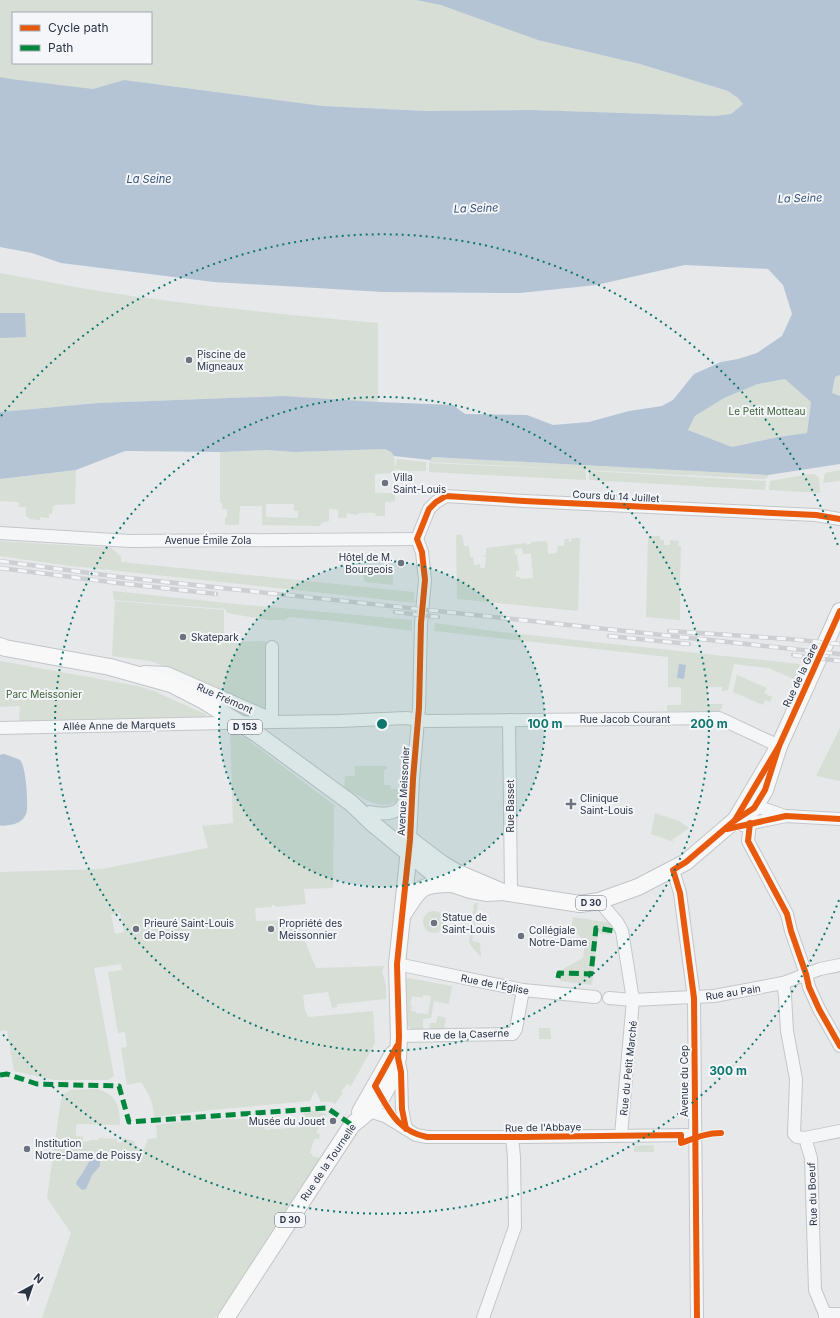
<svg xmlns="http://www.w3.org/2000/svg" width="840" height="1318" font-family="Inter,sans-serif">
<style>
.green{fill:#d6ded6;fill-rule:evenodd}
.water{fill:#b4c4d5;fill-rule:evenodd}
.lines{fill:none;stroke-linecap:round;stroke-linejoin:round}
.minor-casing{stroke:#c4c6c8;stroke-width:14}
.major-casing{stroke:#c2c5c8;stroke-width:18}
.minor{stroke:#f5f6f7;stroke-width:12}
.major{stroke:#f8f8f8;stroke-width:16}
.rail-casing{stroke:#cecfd2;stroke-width:4.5}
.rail{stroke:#f4f6f9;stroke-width:3;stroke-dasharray:9;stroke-linecap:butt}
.quiet{stroke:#00873e;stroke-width:5;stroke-dasharray:10 5;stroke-linecap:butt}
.cycleway-casing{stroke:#f4f6f9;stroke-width:8}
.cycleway{stroke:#e8590c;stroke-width:6}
.ring{fill:none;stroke:#0f766e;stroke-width:2;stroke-dasharray:2 4}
.poi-dot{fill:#6c737f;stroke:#f4f6f9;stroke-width:1.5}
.labels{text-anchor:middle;stroke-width:4;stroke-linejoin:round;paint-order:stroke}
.shield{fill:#f4f6f9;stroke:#676e7b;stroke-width:1}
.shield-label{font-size:9px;font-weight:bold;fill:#2b3445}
.poi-label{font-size:10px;fill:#2b3445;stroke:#f4f6f9;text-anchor:start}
.park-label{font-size:10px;fill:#3f6138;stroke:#f4f6f9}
.street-label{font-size:10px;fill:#2b3445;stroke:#f4f6f9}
.water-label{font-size:11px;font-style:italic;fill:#34527a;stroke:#f4f6f9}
.centre{fill:#0f766e;stroke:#f4f6f9;stroke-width:2}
.ring-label{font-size:12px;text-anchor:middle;font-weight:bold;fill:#0f766e;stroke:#f4f6f9;stroke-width:4;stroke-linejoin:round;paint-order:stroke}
</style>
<rect width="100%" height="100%" fill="#e6e8ea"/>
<g class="green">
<path d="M0,0H416L441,5L640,64L728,91L738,98L743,104L731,114L715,116L532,110L427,111L323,106L124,80L93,89L11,79L0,77ZM13,13H151V63H13Z"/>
<path d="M0,273C29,278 58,284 86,289C183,305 281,314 378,323V402L284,396L98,403L0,412Z"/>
<path d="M840,375V396L832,393L835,377Z"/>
<path d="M786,379L811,402L807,433L778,437L732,447L688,430L695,416L724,398L758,384Z"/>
<path d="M385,449C396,454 394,457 395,468L397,459L426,462V471H405L395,469V473L375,474V493H395V501L385,502V516H376L375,513H358V515L350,514L349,513H347L346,518H338V510L329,509V521L321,523L320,526L262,525V506H240L239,525H225V518L227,517V509H222V503H220V452L266,450L294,452ZM266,504H294V511H298V518L266,517Z"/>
<path d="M433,457L768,475V477L765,479L429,462L430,460Z"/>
<path d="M429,463L585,470L586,472V480L429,472Z"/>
<path d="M76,470L75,504L55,505L53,507L52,514H49V518L40,517V520L29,519V517H26V507H19V502L0,501V479Z"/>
<path d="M840,470V481L823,483L825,473Z"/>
<path d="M589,471L766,481L765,490L589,480Z"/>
<path d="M811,474H814L819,478L820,493L769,490L770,481Z"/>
<path d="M462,534L464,546H469L470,557H473L474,565L480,564V568H484L485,567L486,557L483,555H486V548L526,543L527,545L531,544V542L547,541L548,554L557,553L558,546H564L565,539H569V542H571L572,538H580L578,611L457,599L456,535ZM522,548L523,554H531L533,578L520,579V577H516V571H519L517,555L515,554L514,549Z"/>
<path d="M648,536H660V540H664V545H670V540L679,541L678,546H681L680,578V620L646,617Z"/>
<path d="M0,541L112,548L121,557V562L414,592L415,603L63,565L0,556Z"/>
<path d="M363,568L393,569V585L364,582Z"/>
<path d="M113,591L226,603L412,620V631L335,621L289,617L285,620H268L227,613L225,609L114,600Z"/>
<path d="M115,601L224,610V642L266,641L265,710L151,661L112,656Z"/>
<path d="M435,623L501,632L800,664L794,679L768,668L734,664L728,690L722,691V687H708V704H723L720,711H667V705H681V688L679,687H673L672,688L671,687H668V657L434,631Z"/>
<path d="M0,661L138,686L156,692L207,715L204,717L19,721L20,706L0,707Z"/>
<path d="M737,675L767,688L764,693L772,697L770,702L765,700L763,705L733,692Z"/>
<path d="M840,728V781L816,776Z"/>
<path d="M230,731L244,737L334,805L333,888L304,889L306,904L275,907V905H272V907L255,908L256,921L296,920L316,968L384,966L382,971L386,986V999L337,1004V1007L332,1008L328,992L303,995L305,1011L309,1017L373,1011L375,1043L351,1086L347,1084L341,1092L343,1093L335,1104L332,1102H321L315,1090L310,1101L211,1110L154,1117C154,1104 148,1092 141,1082L127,1085L121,1048L127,1047L125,1032L118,1033L108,972L122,970L121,964L94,968L114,1076L107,1080H54L14,1071L7,1030L0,1031V872L102,869L208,848L202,826L233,823ZM120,913L124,932L115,934L111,915Z"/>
<path d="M354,766H387V769L384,770V785H391V789H403L399,799C383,814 362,797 346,789L344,788L345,776H355Z"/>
<path d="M655,813L679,821L689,828L672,840L674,842L651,834Z"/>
<path d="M478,902L472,941L480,943L481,957L471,946L469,940L474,904Z"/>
<circle cx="434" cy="922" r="11"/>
<path d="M573,917L612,923L611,935L598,933L592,985L560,981L563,969L583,958L585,943L578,934L571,933Z"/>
<path d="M408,978L452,986L449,1004L434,1001L431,1018L423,1019V1029L412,1030L407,1025L405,981ZM423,995L431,996L428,1014L416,1013V1012L411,1011L412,1005H410L412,996L423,998Z"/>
<path d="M438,1016L446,1018L444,1029H429L430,1023H436Z"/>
<path d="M539,1028H550L551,1039H539Z"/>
<path d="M97,1089C117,1095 120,1106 120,1125L77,1124L76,1128V1136L83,1137V1141L88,1142L90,1140H98L99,1138L117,1139V1142L121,1143L123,1138L135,1141V1146L144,1150L148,1139L157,1138L156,1125C192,1119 228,1119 264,1119L265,1130L304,1127L302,1120L304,1112L313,1111L327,1114L316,1132L320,1135L319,1139H314L310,1153L312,1154V1156L320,1158L215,1318H42L71,1233L47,1198L61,1100L64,1094L70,1090Z"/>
<path d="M654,1145V1152H634V1146Z"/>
</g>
<g class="water">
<path d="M416,0H840V375L835,377L832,393L840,396V464L768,475L433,457L430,460L394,456L391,452L385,449L294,452L266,450L220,452L125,451L76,470L0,479V412L98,403L284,396L378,402L453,405L465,414L527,415L553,425L589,422L629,411L662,406L673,400L694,374L721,362L738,359L757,353L782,336L792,314L783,285L768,269L685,265L596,285L520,293L383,292L214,282L61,263L32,253L0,247V77L11,79L93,89L124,80L323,106L427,111L532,110L715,116L731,114L743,104L738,98L728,91L640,64L538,40L441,5ZM785,379L811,402L807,433L778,437L732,447L688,430L695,416L724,398L758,384Z"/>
<path d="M0,313H25L26,337L0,338Z"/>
<path d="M679,664L686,665L684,679L677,678Z"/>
<path d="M3,754C5,754 19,759 20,760C26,765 29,808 26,814C22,824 11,825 2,826L0,825V755Z"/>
<path d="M93,1158L100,1161V1166L92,1175L86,1189L82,1190L76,1184C77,1178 81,1177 83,1172C87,1166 88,1162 93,1158Z"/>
</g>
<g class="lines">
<defs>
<g id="minor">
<path d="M0,533L130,541L417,539"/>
<path d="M417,539L429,509L436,502L446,496L524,501L816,515L840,519"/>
<path d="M144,672L167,673L265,716L272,722L339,721L406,718L427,721L719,718L779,746"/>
<path d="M509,720L511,893"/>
<path d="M0,728L272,722V647"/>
<path d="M748,801L756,806L785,816"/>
<path d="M370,812C379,814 391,815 399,809C405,804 407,794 410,788"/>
<path d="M750,823L748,841L749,843L787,914L791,931L806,974L809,987L819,1009L840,1046"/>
<path d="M742,825L786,816L840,819"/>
<path d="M410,840L413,779L419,708L421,623L425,580L422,552L417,539"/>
<path d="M673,870L680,893L694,998L697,1318"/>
<path d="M599,901L617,922L622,931L633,1000L621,1135"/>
<path d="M397,964L523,990L595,997"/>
<path d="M783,983L785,996L787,1031L796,1079L794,1134L797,1137L805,1138L811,1158L815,1290L825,1314V1318"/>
<path d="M609,998L633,1000L714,996L783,983L820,969L840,965"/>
<path d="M399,1036L513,1034L516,1029L523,990"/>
<path d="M399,1063L401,1072L402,1109L406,1129"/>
<path d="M369,1111L385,1116L416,1135L427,1137H522L695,1135"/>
<path d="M805,1138L840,1131"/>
<path d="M825,1314H840"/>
<path d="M483,1318L515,1227L514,1157L512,1137"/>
</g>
<g id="major">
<path d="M0,646L5,648L110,667L171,684L204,701L257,734L351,803L372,823L434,874L449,883L470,890L486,893L503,892"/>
<path d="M736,819L779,746L840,611"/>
<path d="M404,835L441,863L456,872L503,892L580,904L599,901L638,887L686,862L734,821L754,808L765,790L779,746"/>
<path d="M404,913C420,888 420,884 451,884"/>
<path d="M360,1112L393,1054"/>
<path d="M226,1318L352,1125L369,1111L382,1097L393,1077L398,1058L399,1036L397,964L410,840"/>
</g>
</defs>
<use href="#minor" class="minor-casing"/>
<use href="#major" class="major-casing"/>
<use href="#minor" class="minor"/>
<use href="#major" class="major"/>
<defs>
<g id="rail">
<path d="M0,561L119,577L840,654"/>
<path d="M0,568L118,583L216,594"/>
<path d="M395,612L438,617"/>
<path d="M669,631L789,639L840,644"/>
<path d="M609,636L689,644"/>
<path d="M793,655L820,659"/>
<path d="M816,658L840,661"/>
</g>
</defs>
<use href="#rail" class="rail-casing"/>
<use href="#rail" class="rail"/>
<g class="quiet">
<path d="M558,978L559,973L591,974L596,928L614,931"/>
<path d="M0,1075L7,1074L37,1084L119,1086L129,1122L327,1108L352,1125"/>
</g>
<defs>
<g id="cycleway">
<path d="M735,820L779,746L840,611"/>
<path d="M750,823L748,841L749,843L787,914L791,931L806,974L809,987L819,1009L840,1046"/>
<path d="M727,829L786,816L840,819"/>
<path d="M397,1046L375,1086C389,1110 397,1131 427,1137H522L681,1135V1143C695,1138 706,1133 721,1133"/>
<path d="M406,1129L402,1109L401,1072L398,1058L399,1036L397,964L410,840L413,779L419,708L421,623L425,580L422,552L417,539L429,509L436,502L446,496L524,501L816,515L840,519"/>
<path d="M697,1318L694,998L680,893L673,870L686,862L734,821L754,808L765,790L779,746"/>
</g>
</defs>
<use href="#cycleway" class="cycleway-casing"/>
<use href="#cycleway" class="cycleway"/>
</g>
<circle cx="382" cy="724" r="163" fill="#0f766e" fill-opacity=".12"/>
<g class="ring">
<circle cx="382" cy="724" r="163"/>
<circle cx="382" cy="724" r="327"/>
<path d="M839 900A490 490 0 0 1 1 1032M1 416A490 490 0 0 1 839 548"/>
</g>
<g class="poi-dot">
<circle cx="189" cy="360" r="4"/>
<circle cx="385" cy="483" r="4"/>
<circle cx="401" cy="563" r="4"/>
<circle cx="183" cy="637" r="4"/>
<path d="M569 798h4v4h4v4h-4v4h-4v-4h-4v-4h4z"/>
<circle cx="434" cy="923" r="4"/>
<circle cx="136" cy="929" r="4"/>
<circle cx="271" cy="929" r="4"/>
<circle cx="521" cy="936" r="4"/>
<circle cx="333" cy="1121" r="4"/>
<circle cx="27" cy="1149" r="4"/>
</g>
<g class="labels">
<g class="shield">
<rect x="228" y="720" width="34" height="14" rx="3"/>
<rect x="576" y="896" width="30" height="14" rx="3"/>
<rect x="275" y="1213" width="30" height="14" rx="3"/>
</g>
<g class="shield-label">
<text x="245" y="730">D 153</text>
<text x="591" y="906">D 30</text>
<text x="290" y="1223">D 30</text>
</g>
<g class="poi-label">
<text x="197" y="358">Piscine de<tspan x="197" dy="12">Migneaux</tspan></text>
<text x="393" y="481">Villa<tspan x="393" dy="12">Saint-Louis</tspan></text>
<text x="393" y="561" text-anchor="end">Hôtel de M.<tspan x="393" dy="12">Bourgeois</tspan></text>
<text x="191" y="641">Skatepark</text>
<text x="580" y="802">Clinique<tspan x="580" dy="12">Saint-Louis</tspan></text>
<text x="442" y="921">Statue de<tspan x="442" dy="12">Saint-Louis</tspan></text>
<text x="144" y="927">Prieuré Saint-Louis<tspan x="144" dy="12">de Poissy</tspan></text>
<text x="279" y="927">Propriété des<tspan x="279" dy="12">Meissonnier</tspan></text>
<text x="529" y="934">Collégiale<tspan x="529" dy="12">Notre-Dame</tspan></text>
<text x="325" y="1125" text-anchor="end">Musée du Jouet</text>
<text x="35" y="1147">Institution<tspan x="35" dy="12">Notre-Dame de Poissy</tspan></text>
</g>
<g class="park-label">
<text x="767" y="415">Le Petit Motteau</text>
<text x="44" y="698">Parc Meissonier</text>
</g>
<g class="street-label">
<text transform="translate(616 496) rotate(3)" y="4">Cours du 14 Juillet</text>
<text x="208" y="544">Avenue Émile Zola</text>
<text transform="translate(800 675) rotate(-65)" y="4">Rue de la Gare</text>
<text transform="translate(225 698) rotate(24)" y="4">Rue Frémont</text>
<text x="625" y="723">Rue Jacob Courant</text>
<text transform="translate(119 725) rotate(-1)" y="4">Allée Anne de Marquets</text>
<text transform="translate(403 791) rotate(-87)" y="4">Avenue Meissonier</text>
<text transform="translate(510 806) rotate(-90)" y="4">Rue Basset</text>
<text transform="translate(495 984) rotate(11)" y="4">Rue de l'Église</text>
<text transform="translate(733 992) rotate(-9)" y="4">Rue au Pain</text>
<text transform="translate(466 1034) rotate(-2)" y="4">Rue de la Caserne</text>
<text transform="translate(628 1068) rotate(-84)" y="4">Rue du Petit Marché</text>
<text transform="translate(684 1081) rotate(-90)" y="4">Avenue du Cep</text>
<text transform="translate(543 1127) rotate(-1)" y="4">Rue de l'Abbaye</text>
<text transform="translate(328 1162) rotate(-56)" y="4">Rue de la Tournelle</text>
<text transform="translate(812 1194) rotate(-92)" y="4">Rue du Boeuf</text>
</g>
<g class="water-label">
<text x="149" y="183">La Seine</text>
<text transform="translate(800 198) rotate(-2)" y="4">La Seine</text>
<text transform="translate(476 208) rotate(-2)" y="4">La Seine</text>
</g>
</g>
<circle cx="382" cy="724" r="6" class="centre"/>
<g class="ring-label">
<text x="545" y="728">100 m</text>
<text x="709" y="728">200 m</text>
<text x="728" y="1075">300 m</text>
</g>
<rect x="12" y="12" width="140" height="52" fill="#f4f6f9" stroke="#a4a8b1"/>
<rect x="20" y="25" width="20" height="6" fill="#e8590c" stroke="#a4a8b1"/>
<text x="48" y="32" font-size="12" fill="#2b3445">Cycle path</text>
<rect x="20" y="45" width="20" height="6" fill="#00873e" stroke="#a4a8b1"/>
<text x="48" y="52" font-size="12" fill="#2b3445">Path</text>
<g transform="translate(32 1286) rotate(40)" stroke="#f4f6f9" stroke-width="3" paint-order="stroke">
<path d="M0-3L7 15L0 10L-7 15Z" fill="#2b3445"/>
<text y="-6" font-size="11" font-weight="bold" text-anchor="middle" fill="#2b3445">N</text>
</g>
</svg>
